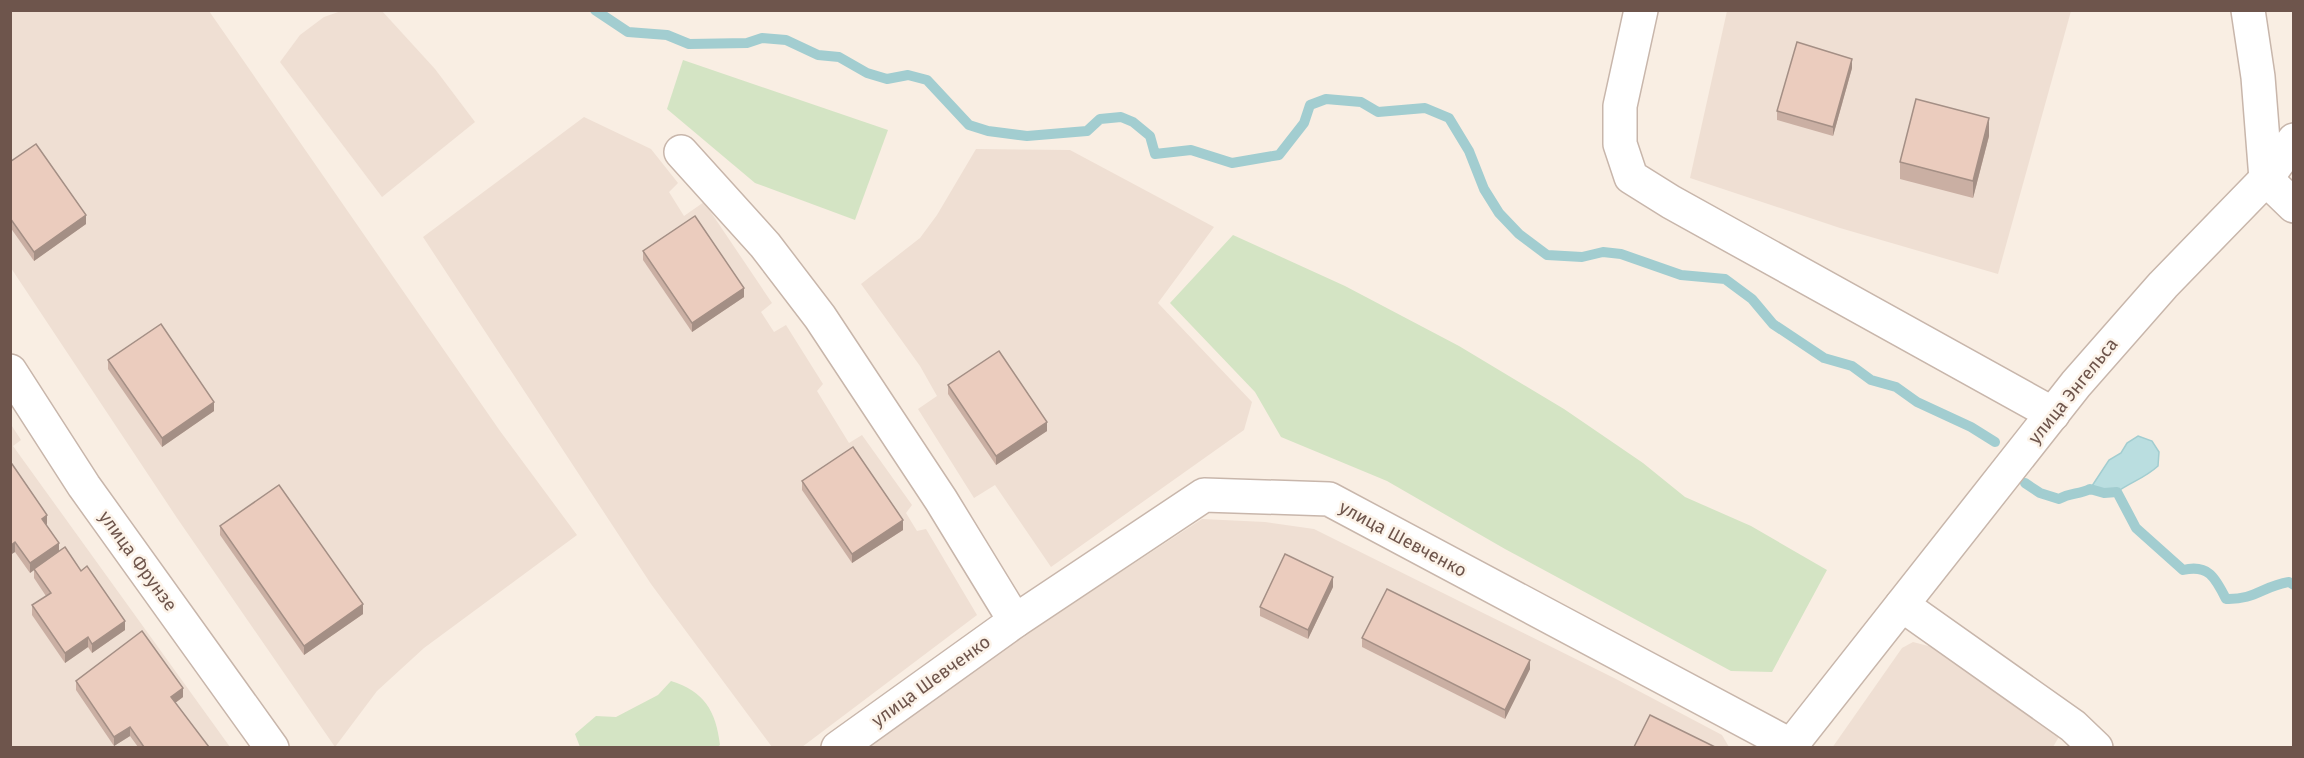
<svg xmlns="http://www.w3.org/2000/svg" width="2304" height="758" font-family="'Fira Sans',sans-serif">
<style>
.residential{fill:#efdfd3}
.green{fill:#d4e4c4}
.water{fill:#badee0;stroke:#a2cdd0;stroke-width:1.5}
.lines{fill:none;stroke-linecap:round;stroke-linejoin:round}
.stream{stroke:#a2cdd0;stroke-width:10}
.minor-casing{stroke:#c8b6ab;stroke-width:36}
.minor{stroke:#fff;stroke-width:33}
.wall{fill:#caafa3}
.shaded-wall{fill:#a48f85}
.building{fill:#ebccbe;stroke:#a48f85;stroke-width:1.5}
.labels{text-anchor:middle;stroke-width:5;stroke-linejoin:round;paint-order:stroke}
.street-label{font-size:18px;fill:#6e554c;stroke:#fcf3e9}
</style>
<rect width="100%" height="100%" fill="#f9eee3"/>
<g class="residential">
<path d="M344,10L382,11L435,69L475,122L382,197L280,62L300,35L324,17Z"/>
<path d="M10,11H209L500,431L577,535L424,648L377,691L335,747L177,518L11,268Z"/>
<path d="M1727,11H2071L1998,274L1840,228L1690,178Z"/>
<path d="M584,117L651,149L678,183L669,192L684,216L704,202L772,303L761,312L774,332L786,325L823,384L817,391L849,443L862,435L912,505L906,513L917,531L926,529L977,615L802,747H772L691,638L651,584L423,237Z"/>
<path d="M976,149L1070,150L1214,227L1158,303L1252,402L1244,430L1051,567L995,485L974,498L918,409L937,396L920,366L861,284L920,238L937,215Z"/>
<path d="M10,423L21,440L13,446L230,747H11Z"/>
<path d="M1202,519L1265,522L1314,529L1616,679L1722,735L1729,747L857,748L948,685Z"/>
<path d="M1913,642L1932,647L2060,735L2053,747L1832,748L1902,648Z"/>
</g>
<g class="green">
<path d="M683,60L888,130L855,220L755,183L667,109Z"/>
<path d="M1233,235L1345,286L1459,346L1564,409L1643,463L1685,497L1751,526L1827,570L1772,672L1731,671L1505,549L1387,481L1281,437L1255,392L1170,303Z"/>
<path d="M671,681C704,691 716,711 720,745L717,747H580L575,734L596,716L616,717L658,695Z"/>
</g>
<path class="water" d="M2138,436L2152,441L2159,452L2158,466C2145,478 2131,482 2117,492L2090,489L2109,460L2121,453L2127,443Z"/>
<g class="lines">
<g class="stream">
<path d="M595,10L628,32L667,35L689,44L747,43L762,38L786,40L818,55L839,57L867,73L887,79L908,75L927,80L969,125L988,131L1027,136L1087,131L1100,119L1121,117L1133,122L1150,136L1155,154L1191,150L1232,163L1279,155L1304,123L1310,105L1326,99L1361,102L1378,112L1425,108L1449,118L1469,151L1484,189L1499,213L1519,234L1547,255L1582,257L1603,252L1621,254L1681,275L1725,279L1752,299L1773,324L1824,358L1852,366L1871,380L1896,387L1917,402L1971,427L1995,442"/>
<path d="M2025,483L2040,493L2059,499C2071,492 2078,495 2090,489L2104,493L2117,492L2136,528L2183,570C2208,564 2215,577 2226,599C2255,600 2263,586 2289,582L2294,585"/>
</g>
<defs>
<g id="minor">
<path d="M1641,10L1620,106V144L1631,177L1671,202L2053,414"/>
<path d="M2248,10L2258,77L2266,179"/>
<path d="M681,152L765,245L820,317L941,500L1015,621"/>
<path d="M2266,179L2294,206"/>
<path d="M10,371L84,486L272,748"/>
<path d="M1902,605L2073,726L2096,748"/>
<path d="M838,748L1015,621L1204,495L1329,499L1790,745"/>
<path d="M1789,748L2076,384L2163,285L2266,179L2294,140"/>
</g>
</defs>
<use href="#minor" class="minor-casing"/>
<use href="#minor" class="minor"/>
</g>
<g class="wall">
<path d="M1852,68L1833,136L1777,120V111Z"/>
<path d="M1989,136L1973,198L1900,179V162Z"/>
<path d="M10,162L86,224L34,261L10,227Z"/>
<path d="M643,251L744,297L692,332L643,260Z"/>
<path d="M108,360L214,411L162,447L108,369Z"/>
<path d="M948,385L1047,431L996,465L948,394Z"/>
<path d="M10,465L47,524L46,525L59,552L125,630L92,653L88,647L65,663L32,615V605L46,596L34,578V570L30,573L15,552L10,555Z"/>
<path d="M802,481L903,530L852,563L802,490Z"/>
<path d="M220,526L363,614L304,655L220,535Z"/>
<path d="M1333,587L1308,639L1260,616V607Z"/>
<path d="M1362,638L1530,669L1505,719L1362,647Z"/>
<path d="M76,681L183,697L175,703L209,747H138L130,736L114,746L76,690Z"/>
</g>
<g class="shaded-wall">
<path d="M1852,59V68L1833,136V127Z"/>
<path d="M1989,118V136L1973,198V181Z"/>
<path d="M86,215V224L34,261V252Z"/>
<path d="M744,288V297L692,332V323Z"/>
<path d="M214,402V411L162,447V438Z"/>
<path d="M1047,422V431L996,465V456Z"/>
<path d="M47,515V524L42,528V519Z"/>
<path d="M903,520V530L852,563V554Z"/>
<path d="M15,542V552L10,555V546Z"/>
<path d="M59,543V552L30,573V563Z"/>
<path d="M1333,577V587L1308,639V630Z"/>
<path d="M363,604V614L304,655V646Z"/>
<path d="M125,621V630L92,653V644Z"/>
<path d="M88,637V647L65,663V653Z"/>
<path d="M1530,660V669L1505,719V710Z"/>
<path d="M183,688V697L171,706V697Z"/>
<path d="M130,727V736L114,746V737Z"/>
</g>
<g class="building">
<path d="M1797,42L1852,59L1833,127L1777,111Z"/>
<path d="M1916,99L1989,118L1973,181L1900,162Z"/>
<path d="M36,144L86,215L34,252L10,218V162Z"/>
<path d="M695,216L744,288L692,323L643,251Z"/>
<path d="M161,324L214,402L162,438L108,360Z"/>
<path d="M999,351L1047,422L996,456L948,385Z"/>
<path d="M853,447L903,520L852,554L802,481Z"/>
<path d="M12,464L47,515L42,519L59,543L30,563L15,542L10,546V465Z"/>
<path d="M279,485L363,604L304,646L220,526Z"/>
<path d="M65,547L81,571L87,566L125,621L92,644L88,637L65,653L32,605L51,593L34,569Z"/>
<path d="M1285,554L1333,577L1308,630L1260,607Z"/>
<path d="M1387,589L1530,660L1505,710L1362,638Z"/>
<path d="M142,631L183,688L171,697L209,747H144L130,727L114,737L76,681Z"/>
<path d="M1650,715L1715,747H1634Z"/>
</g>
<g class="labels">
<g class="street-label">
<text transform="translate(2073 391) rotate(-51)" y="6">улица Энгельса</text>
<text transform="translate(1403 539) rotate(28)" y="6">улица Шевченко</text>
<text transform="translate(138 561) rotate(54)" y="6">улица Фрунзе</text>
<text transform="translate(931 681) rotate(-36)" y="6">улица Шевченко</text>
</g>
</g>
<rect width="2304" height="758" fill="none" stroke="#6e554c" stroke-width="24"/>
</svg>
